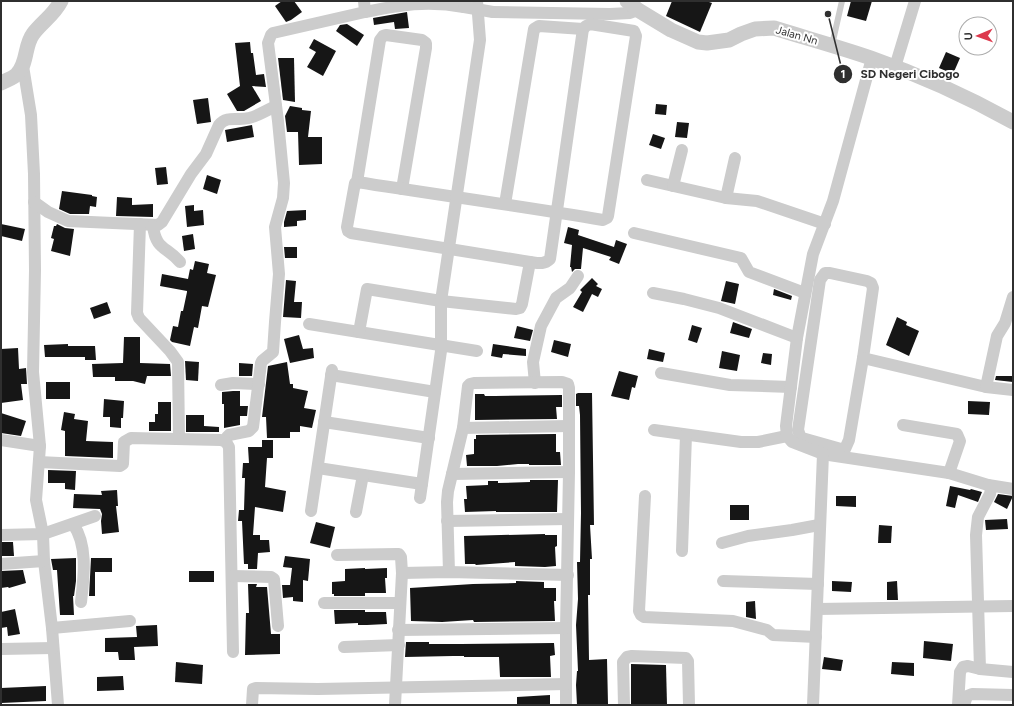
<svg xmlns="http://www.w3.org/2000/svg" width="1014" height="706" font-family="Figtree,sans-serif">
<style>
.building{fill:#161616}
.lines{fill:none;stroke-linecap:round;stroke-linejoin:round}
.service{stroke:#ccc;stroke-width:6}
.minor{stroke:#ccc;stroke-width:12}
.tertiary{stroke:#ccc;stroke-width:15}
.minor-bridge{stroke:#ccc;stroke-width:12}
.labels{text-anchor:middle;stroke-width:4;stroke-linejoin:round;paint-order:stroke}
.street-label{font-size:11px;fill:#2f2f2f;stroke:#fff}
.leader{fill:none;stroke:#2f2f2f;stroke-width:1.5}
.callout-dot{fill:#2f2f2f;stroke:#fff;stroke-width:1.5}
.mark-label{font-size:12px;text-anchor:middle;font-weight:bold;fill:#fff}
.callout-label{font-size:12px;text-anchor:middle;font-weight:bold;fill:#2f2f2f;stroke:#fff;stroke-width:4;stroke-linejoin:round;paint-order:stroke}
</style>
<rect width="100%" height="100%" fill="#fff"/>
<g class="building">
<path d="M282,1H294L302,12L291,20L286,22L275,6Z"/>
<path d="M672,1H706L712,3L700,32L666,16Z"/>
<path d="M851,1H872L866,21L847,16Z"/>
<path d="M407,12L409,28L395,29L394,22L374,25L373,18Z"/>
<path d="M347,24L364,35L357,46L336,31L340,25Z"/>
<path d="M314,39L336,51L323,76L307,67L316,52L309,48Z"/>
<path d="M250,42L251,53H253L256,75L264,74L266,87L252,86L261,101L244,111H237L227,94L240,86L235,43Z"/>
<path d="M946,52L960,58L953,74L939,68Z"/>
<path d="M278,58H294L295,102L283,100Z"/>
<path d="M208,98L211,122L197,124L193,100Z"/>
<path d="M656,104L667,105L666,115L655,114Z"/>
<path d="M290,106L302,108V110L311,111L308,137H322V164L299,165L298,132H287L285,116Z"/>
<path d="M677,122L689,123L687,138L675,137Z"/>
<path d="M252,125L254,137L227,142L225,130Z"/>
<path d="M653,134L665,138L661,149L649,145Z"/>
<path d="M166,167L168,184L157,185L155,168Z"/>
<path d="M207,175L221,180L217,194L203,189Z"/>
<path d="M62,191L92,195V196L97,197L96,207L90,206L89,214H70L59,209Z"/>
<path d="M117,197L132,198V205L153,204V217L116,216Z"/>
<path d="M194,205V211L203,210L204,225L187,227L185,206Z"/>
<path d="M306,210V220L297,221V226L284,227V222L287,211Z"/>
<path d="M1,224L25,229L22,241L1,236Z"/>
<path d="M57,224L65,228L74,229L70,256L51,251L54,239L51,238L54,226H56Z"/>
<path d="M568,227L579,230L578,235L614,247L616,240L627,244L619,264L609,260L611,257L583,248L581,269H575L572,272L571,267H570L572,245L564,243Z"/>
<path d="M193,234L195,249L184,251L182,236Z"/>
<path d="M284,247H297V258H285Z"/>
<path d="M195,261L209,264L207,273L216,275L208,307L202,306L198,328L194,327L190,346L172,342L170,340L173,326L178,327L181,311H183L187,292V291L160,286L162,274L188,279L190,269L193,270Z"/>
<path d="M592,278L598,284L596,286L602,289L598,297L592,294L583,312L573,307L582,292L580,290Z"/>
<path d="M286,280L296,281L294,302H302L301,318L283,317Z"/>
<path d="M726,281L739,284L735,304L721,301Z"/>
<path d="M774,289L792,296L791,300L773,295Z"/>
<path d="M107,302L111,313L94,319L90,308Z"/>
<path d="M897,317L907,322L906,325L919,331L909,356L886,345Z"/>
<path d="M733,322L752,329L749,338L730,333Z"/>
<path d="M692,325L702,328L697,343L688,340Z"/>
<path d="M517,326L533,330L530,341L514,338Z"/>
<path d="M299,335L303,349L313,348L314,358L290,363L284,339Z"/>
<path d="M124,337H140V363L170,364L171,376H147L145,384L133,381H115V377H93L92,364L123,363Z"/>
<path d="M554,340L571,344L568,357L551,352Z"/>
<path d="M68,344V346H95L96,360H85V357H45L44,345Z"/>
<path d="M493,344L526,349V356L503,354L502,358L491,356Z"/>
<path d="M18,348L19,369L26,368L27,384H21L23,400L1,403V349Z"/>
<path d="M649,349L665,353L663,362L647,359Z"/>
<path d="M722,351L740,355L737,371L719,368Z"/>
<path d="M763,353L772,354L771,365L761,363Z"/>
<path d="M185,361L199,362L198,381L186,380Z"/>
<path d="M287,362L290,384H293V388L308,391L304,408L316,410L312,428L300,426V432H290V438H267L266,417H262L268,366Z"/>
<path d="M239,363L253,364L252,376H239Z"/>
<path d="M619,371L638,376L635,388L632,387L629,400L611,396Z"/>
<path d="M996,376H1013V382L995,380Z"/>
<rect x="46" y="382" width="24" height="17"/>
<path d="M233,391H240V406H248L247,416H240V425L224,428V404H222V392Z"/>
<path d="M578,393H592L594,525H590L592,559H590V595H588L589,660L607,659L608,704L577,705L576,685L577,671H578L576,625L578,599L577,562H580L581,513L580,415L579,406H576V394Z"/>
<path d="M475,394H484L485,396H495L562,395V407H556L557,419L475,420Z"/>
<path d="M104,399L124,401L123,418H121V428L110,427V417H103Z"/>
<path d="M968,401L990,402L989,415L968,414Z"/>
<path d="M158,402H171V431H149V422H155V414H158Z"/>
<path d="M64,412L75,414L74,419L88,421L86,441L113,442V458L65,456V431L61,430Z"/>
<path d="M1,413L26,421L21,436L1,433Z"/>
<path d="M186,415H204V426L219,427V432H186Z"/>
<path d="M556,434V452H560L561,465H529V464H518L497,466H467L466,455L474,454V439H476V435Z"/>
<path d="M262,440H273V458H267L265,487L286,491L283,512L255,507L253,535H260V540H269L270,552L258,553L257,569H248V564H244L242,521H238L239,510H244L245,478H242L243,463H249L248,447H262Z"/>
<path d="M48,470L76,471L75,490L65,489V483H48Z"/>
<path d="M530,480H558L557,512H496V511L465,512L464,499H467L466,486L488,485V481H498V483L530,482Z"/>
<path d="M950,486L970,490L971,489L982,492L978,502L958,495L955,508L946,506Z"/>
<path d="M117,490L118,506H116L119,532L102,534L101,521L102,514L100,509L73,508L74,494L102,495L101,491Z"/>
<path d="M998,494L1013,496L1007,509L994,502Z"/>
<path d="M836,496H856V507L836,506Z"/>
<rect x="730" y="505" width="19" height="15"/>
<path d="M1007,519L1008,529L986,530L985,520Z"/>
<path d="M316,522L335,527L330,548L310,543Z"/>
<path d="M879,525L892,526L891,543H878Z"/>
<path d="M545,534V535H557V546L555,547L556,566L545,567L515,566V562L476,565L475,564H465L464,536Z"/>
<path d="M1,542H13L14,556H1Z"/>
<path d="M285,556L310,559L308,581L303,580V602L293,601V597L283,598L282,585H290L292,568L283,567Z"/>
<path d="M76,558V581L74,596H73L74,615H60L57,570H53L51,559Z"/>
<path d="M91,558H112V572H95V596H89Z"/>
<path d="M365,568V569L387,568V578H385L386,593H365V596H334V594H332V582L345,581V569Z"/>
<path d="M23,570L26,583L9,588L8,587L1,588V571Z"/>
<rect x="189" y="571" width="25" height="11"/>
<path d="M516,581L544,582V588H556V601H554L555,621L474,622L473,620L442,622L411,621L410,588L473,584L516,583Z"/>
<path d="M832,581L852,582L851,592L832,591Z"/>
<path d="M897,581L898,600H887V582Z"/>
<path d="M248,584H257L256,587H267L271,634H280V654L245,655L246,613H249Z"/>
<path d="M755,601L756,619L746,617V602Z"/>
<path d="M15,609L20,634L8,636L7,627L1,628V612Z"/>
<path d="M334,610H365V612H386L387,624L367,625H358V623L335,624Z"/>
<path d="M157,625L158,646L134,647L135,660H119L118,652H105V638L137,637L136,626Z"/>
<path d="M924,641L953,644L951,661L923,658Z"/>
<path d="M406,642H429V644H461L554,643L555,655L550,656L551,677H500L499,657H464V656H453L405,657Z"/>
<path d="M824,657L843,660L841,671L822,669Z"/>
<path d="M176,662L203,665L202,684L175,682Z"/>
<path d="M892,662L914,663V676L891,674Z"/>
<path d="M631,664L666,665L667,705H631Z"/>
<path d="M123,676L124,690L97,691V677Z"/>
<path d="M46,686V701L1,703V688Z"/>
<path d="M550,695V705H517V697Z"/>
</g>
<g class="lines">
<path class="service" d="M832,45L842,1"/>
<g class="minor">
<path d="M365,12C400,5 427,0 464,7"/>
<path d="M493,12L610,14L630,13L638,10"/>
<path d="M23,66L31,115L34,174L35,270L33,372L40,446L36,500L43,534L44,561L52,628L58,705"/>
<path d="M895,67L915,1"/>
<path d="M647,180L726,198L757,201L825,224"/>
<path d="M357,182L380,40L383,36L386,35L422,40L426,43V48L402,189"/>
<path d="M673,186L682,150"/>
<path d="M726,198L735,158"/>
<path d="M34,202L48,212L68,221L158,225L162,222L191,174L206,154L219,125C227,115 238,121 249,118C258,116 267,110 276,106"/>
<path d="M505,204L534,29L539,26L583,29"/>
<path d="M608,216L636,36L634,31L590,24L586,26L583,29L550,259C544,265 538,263 530,262L351,233L348,231L347,227L355,183L357,182C439,195 521,206 603,220L607,218L608,216"/>
<path d="M140,224L137,313L139,318L170,351L178,362L179,439"/>
<path d="M153,226C156,250 166,246 180,262"/>
<path d="M634,233L741,258L749,272L805,293"/>
<path d="M825,273H830L867,281L871,283L873,288L863,358L849,440L845,449H841L802,438L800,436L798,430L820,280Z"/>
<path d="M653,293L684,299L719,308L797,338"/>
<path d="M309,324L477,351"/>
<path d="M359,332L367,289L441,301L516,309L520,308L522,304L530,262"/>
<path d="M863,358L986,387L1013,390"/>
<path d="M661,373L730,385L791,387"/>
<path d="M331,375L435,392"/>
<path d="M535,383L533,362L541,326L556,298L570,288L578,276"/>
<path d="M221,385L233,383L259,384"/>
<path d="M986,387L997,336L1005,323L1013,297"/>
<path d="M324,422L429,438"/>
<path d="M903,425L957,434L960,441L949,473"/>
<path d="M463,428L568,426"/>
<path d="M654,430L741,442H758L787,436"/>
<path d="M1,440L40,446"/>
<path d="M226,442L227,437L229,435L249,431L253,427L261,363L262,361L273,352L275,322L279,274L275,227L283,198L284,183L278,121L268,43L271,35L273,33L365,12L364,1"/>
<path d="M829,455L949,473L988,485L991,489L990,494L978,517L976,535L980,669"/>
<path d="M39,462L120,466L123,464L124,442L131,438L221,440L226,442L229,447L233,652"/>
<path d="M318,468L422,484"/>
<path d="M452,474L569,472"/>
<path d="M988,485L1013,489"/>
<path d="M645,496L639,611L641,615L644,617L733,621L767,630L773,635L816,637"/>
<path d="M420,498L441,351V301L480,40L477,1"/>
<path d="M311,511L332,370"/>
<path d="M356,512L363,475"/>
<path d="M447,521L568,519"/>
<path d="M73,524C88,545 84,576 81,602"/>
<path d="M1,535L43,534L95,516"/>
<path d="M722,543L748,536L792,530L819,525"/>
<path d="M682,551L686,435"/>
<path d="M337,555L397,554H399L401,557L402,573L395,705"/>
<path d="M1,564L44,561"/>
<path d="M449,572L447,502L448,491L463,428L468,386L470,384L474,383L562,382L568,384L569,388V472L566,628V705"/>
<path d="M402,573L449,572L568,575"/>
<path d="M232,576L271,577L274,579L278,626"/>
<path d="M723,581L818,584"/>
<path d="M324,603H400"/>
<path d="M817,609L1013,606"/>
<path d="M52,628L130,621"/>
<path d="M398,630L566,628"/>
<path d="M344,647L399,645"/>
<path d="M1,649L53,648"/>
<path d="M252,705L253,689L256,688L318,689L566,684"/>
<path d="M624,705L623,662L627,657L632,656L686,658L688,661L689,705"/>
<path d="M813,705L823,454L792,442L787,436L786,426L797,338L813,254L833,201L872,58"/>
<path d="M958,705L960,672L963,667L968,666L980,669L1013,672"/>
<path d="M964,705L967,696L972,694L1013,695"/>
</g>
<g class="tertiary">
<path d="M627,1L638,10L671,30L698,42L707,43L729,40L741,34L755,29L774,28C806,38 839,47 871,58C920,75 968,97 1013,122"/>
<path d="M1,83C6,80 14,78 17,74C28,63 24,46 33,34C42,22 54,15 61,1"/>
</g>
<path class="minor-bridge" d="M464,7L493,12"/>
</g>
<g class="labels">
<g class="street-label">
<text transform="translate(797 35) rotate(16)" y="4">Jalan Nn</text>
</g>
</g>
<path class="leader" d="M828 14L843 74"/>
<g class="callout-dot">
<circle cx="828" cy="14" r="4"/>
<circle cx="843" cy="74" r="10"/>
</g>
<g class="mark-label">
<text x="843" y="78">1</text>
</g>
<g class="callout-label">
<text x="910" y="78">SD Negeri Cibogo</text>
</g>
<rect width="1014" height="706" fill="none" stroke="#2f2f2f" stroke-width="4"/>
<g transform="translate(978 36) rotate(268)"><circle r="19" fill="#ffffff" stroke="#acacac"/>
<path d="M0-3L7 15L0 10L-7 15Z" fill="#dd394d"/>
<text y="-6" font-size="11" font-weight="bold" text-anchor="middle" fill="#2f2f2f">U</text>
</g>
</svg>
